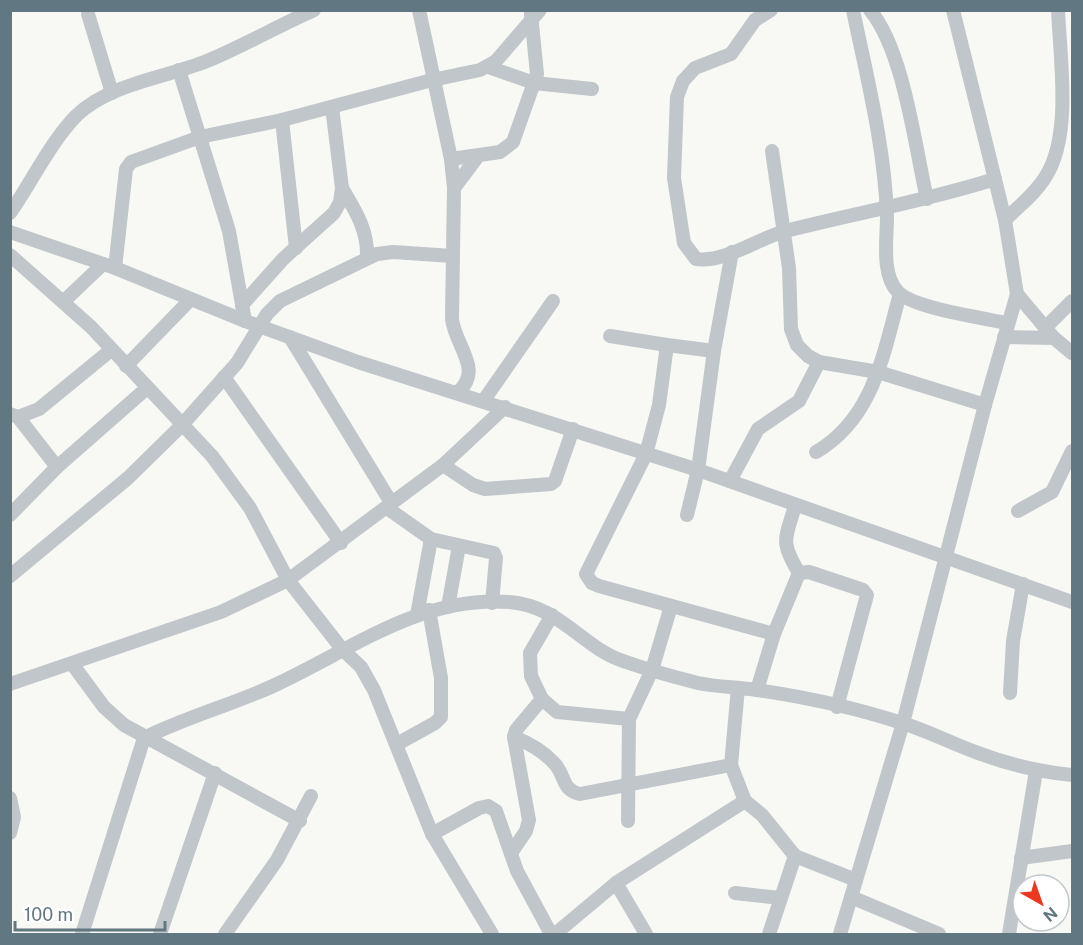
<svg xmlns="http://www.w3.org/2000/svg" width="1083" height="945" font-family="'Public Sans',sans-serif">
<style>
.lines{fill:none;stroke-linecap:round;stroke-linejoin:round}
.minor{stroke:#c0c6c9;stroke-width:14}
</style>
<rect width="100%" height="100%" fill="#f8f8f5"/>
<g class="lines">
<g class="minor">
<path d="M419,10L451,159L454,188L452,319C455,346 484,370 458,392"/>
<path d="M771,10L755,20L731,54L695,68L683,81L677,97L674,178L684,243L696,259C726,263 758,238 786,231C856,213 926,201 995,179"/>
<path d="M853,10C867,78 885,148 887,217C887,239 881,275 898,292C913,308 983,318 1006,323"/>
<path d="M870,10C904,51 915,147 927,199"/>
<path d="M88,14L112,93"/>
<path d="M488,67L534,83L592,89"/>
<path d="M179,70L229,231L245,321"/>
<path d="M282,120L296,248"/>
<path d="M772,151L789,268L791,329L797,345L808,356L819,362L878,372L985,405"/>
<path d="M451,159L500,152L513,142L537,74L531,14"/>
<path d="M342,188C355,210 368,230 367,257"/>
<path d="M454,188L478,156"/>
<path d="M10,213C31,183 51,141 77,115C111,83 165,78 207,61C243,46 278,26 314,10"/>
<path d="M1005,220C1019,206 1036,193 1046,176C1072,135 1060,58 1058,10"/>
<path d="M10,232L115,268L245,321L358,362L698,470L1072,602"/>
<path d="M10,255L91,327L212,456L250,508L288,580L342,649L361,667L374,690L432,834L492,934"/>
<path d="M115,268L126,169L131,162L200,137L282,120L432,80L480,70L496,61L540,10"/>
<path d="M1017,294L1054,338L1072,353"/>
<path d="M63,302L103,264"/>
<path d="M242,305L283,259L334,213L340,202L342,188L332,107"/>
<path d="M1045,328L1072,301"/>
<path d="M610,336L667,345"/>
<path d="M290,337L392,504"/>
<path d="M1004,337L1054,338"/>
<path d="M714,351L667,345L659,405L646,454L586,574L592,583L599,586L774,634"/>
<path d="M126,366L191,299"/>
<path d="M224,377L341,543"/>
<path d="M484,400L553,301"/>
<path d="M10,414L18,417L39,409L111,350"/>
<path d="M18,417L57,467"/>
<path d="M816,452C874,418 883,354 900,294"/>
<path d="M443,465L473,485L485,489L551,484L555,481L573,429"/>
<path d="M730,481L758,429L799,401L819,362"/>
<path d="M795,506C785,540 780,541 799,573"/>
<path d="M387,508L431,539L494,553L496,558L492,603"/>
<path d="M1018,511L1052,492L1072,451"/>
<path d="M10,515L57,467L147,388"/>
<path d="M687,515L698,470L714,351L732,252"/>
<path d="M799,573L809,572L863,590L867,595L837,707"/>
<path d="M10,576L128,478L181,426L237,363L267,314L280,301L377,254L393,252L452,256"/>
<path d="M448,607L459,546"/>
<path d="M417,615L431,539"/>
<path d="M552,615L530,653L531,676L542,699L557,712L629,719"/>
<path d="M73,665L104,707L124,725L300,821"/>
<path d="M10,684L221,612L288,580L443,465L505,407"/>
<path d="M738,688L731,765L745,801L762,815L795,856L856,880"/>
<path d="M757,690L774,634L799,573"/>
<path d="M1010,693L1013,641L1023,584"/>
<path d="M514,737C529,743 543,751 554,763C566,775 561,790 580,794L731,765"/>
<path d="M397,744L435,723L441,717V678L429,610"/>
<path d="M10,798L14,817L10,833"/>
<path d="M628,821L629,719L652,670L671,606"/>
<path d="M432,834L479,808L488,806L496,811L517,871L551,934"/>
<path d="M511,853L526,831L529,820L514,737L516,730L542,699"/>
<path d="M1021,858L1072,851"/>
<path d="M616,883L646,934"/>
<path d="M735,893L780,898"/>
<path d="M851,897L939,934"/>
<path d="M82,934L144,738C186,717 231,705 273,686C350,651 420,595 509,602C562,606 581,648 626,662C649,670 674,677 698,683C717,687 737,687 757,690C805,697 856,708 902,723C929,731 954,745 981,754C1011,765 1041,772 1072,775"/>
<path d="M160,934L215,773"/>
<path d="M225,934L277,860L311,796"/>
<path d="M555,934L616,883L745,801"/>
<path d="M769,934L795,856"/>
<path d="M840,934L903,723L985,405L1017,294L1005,220L953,10"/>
<path d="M1009,934L1036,771"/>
</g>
</g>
<rect width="1083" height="945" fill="none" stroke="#617782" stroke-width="24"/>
<g transform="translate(1041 903) rotate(140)"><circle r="28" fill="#ffffff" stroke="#c0c9cd" stroke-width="1.5"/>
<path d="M0-4.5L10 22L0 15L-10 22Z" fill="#ed3820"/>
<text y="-9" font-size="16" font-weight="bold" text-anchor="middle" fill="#617782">N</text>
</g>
<path d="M15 921v9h150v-9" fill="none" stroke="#617782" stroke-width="3"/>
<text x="24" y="921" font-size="18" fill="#617782" stroke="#ffffff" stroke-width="4.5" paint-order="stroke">100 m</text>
</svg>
